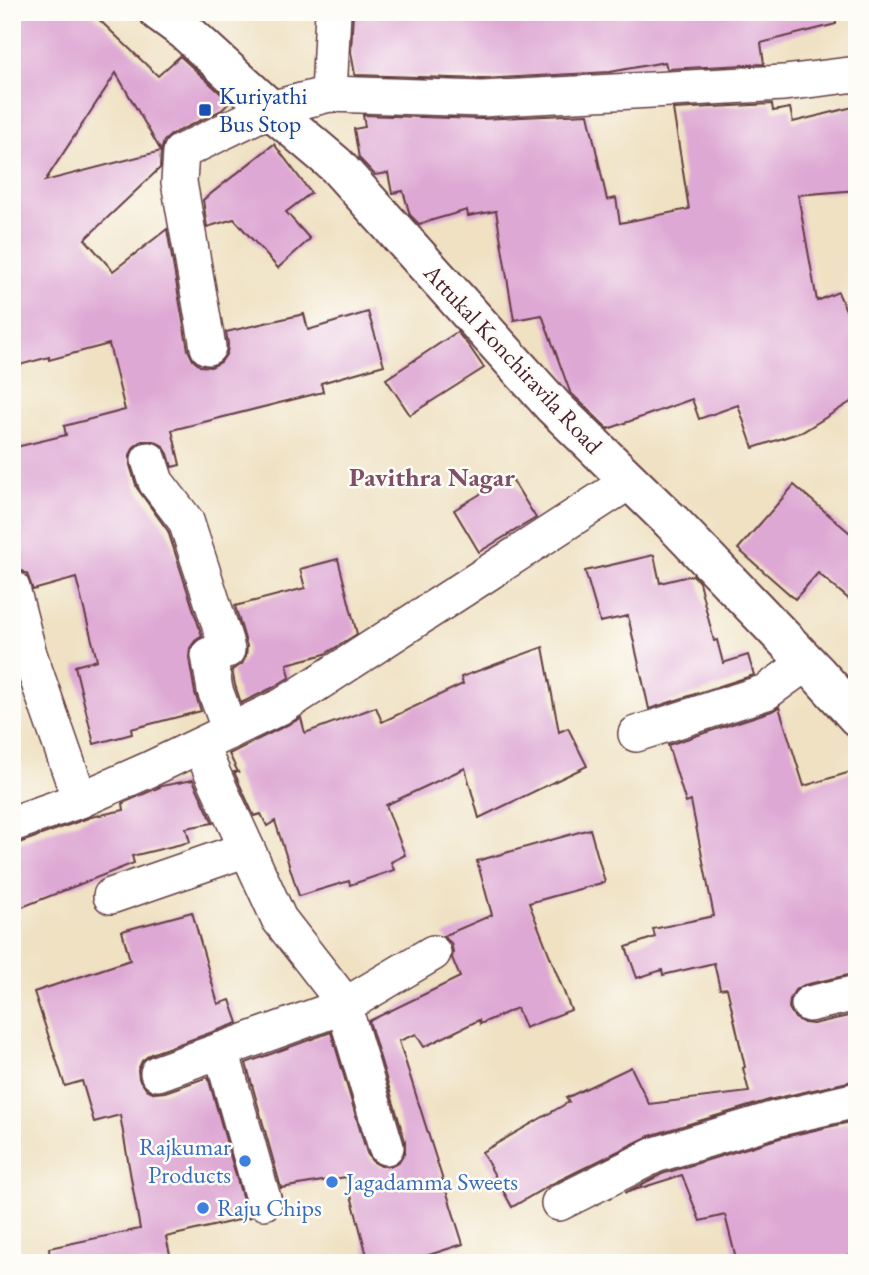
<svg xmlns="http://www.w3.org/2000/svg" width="869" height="1275" font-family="'EB Garamond',serif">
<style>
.building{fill:#dea8d4}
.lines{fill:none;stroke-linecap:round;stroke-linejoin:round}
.street-casing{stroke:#633c42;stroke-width:38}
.secondary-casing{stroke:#633c42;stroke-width:42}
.street{stroke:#fff;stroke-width:35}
.secondary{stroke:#fff;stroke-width:38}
.transit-dot{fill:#1a4fb4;stroke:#fdfcf7;stroke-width:2.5}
.shop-dot{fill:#3f7fe0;stroke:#fdfcf7;stroke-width:2.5}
.labels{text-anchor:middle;stroke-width:5;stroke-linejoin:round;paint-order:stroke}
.transit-label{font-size:24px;fill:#164399;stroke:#fdfcf7;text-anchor:start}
.street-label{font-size:24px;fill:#4a1f2b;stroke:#fdfcf7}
.shop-label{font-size:24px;fill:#366cbe;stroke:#fdfcf7;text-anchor:start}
.neighbourhood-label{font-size:26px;font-weight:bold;fill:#7e4f66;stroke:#fdfcf7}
</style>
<rect width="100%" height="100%" fill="#fdfcf7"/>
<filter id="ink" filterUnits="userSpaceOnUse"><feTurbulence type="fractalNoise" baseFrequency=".0143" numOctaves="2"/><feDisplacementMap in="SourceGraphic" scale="14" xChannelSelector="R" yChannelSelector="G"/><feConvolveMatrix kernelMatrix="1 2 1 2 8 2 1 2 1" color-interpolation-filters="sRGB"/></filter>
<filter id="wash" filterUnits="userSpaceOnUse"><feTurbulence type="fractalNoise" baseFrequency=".00686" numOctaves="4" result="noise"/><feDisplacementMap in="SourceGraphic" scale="28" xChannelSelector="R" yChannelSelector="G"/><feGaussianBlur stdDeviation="1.57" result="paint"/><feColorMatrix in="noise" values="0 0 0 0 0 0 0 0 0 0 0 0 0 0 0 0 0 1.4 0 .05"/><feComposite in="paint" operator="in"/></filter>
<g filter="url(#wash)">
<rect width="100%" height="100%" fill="#efe1c2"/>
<g id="blocks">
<g class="building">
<path d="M12,12H91L158,76L180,56L230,102L222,110L172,134L164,141L161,151L116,73L45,181L161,151L160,168L85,239L113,271L167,229L188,350L193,360L200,366L211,367L221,362L227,353L228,344L226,332L304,314L308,330L368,312L384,365L321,383L323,392L172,430L180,465L172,467L168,454L163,446L154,441H142L134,447L130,455V465L137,488L168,531L202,636L195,641L190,648L189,658L195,693L201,711L131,729L132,734L94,744L75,666L97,660L76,578L33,590L27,574L18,569L12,568V448L66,435L64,426L125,410L109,344L49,360V357L12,367Z"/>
<path d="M353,12H835L836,24L761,43L764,64L667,69L665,62L610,72L482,79L355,75L351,52Z"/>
<path d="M772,104L773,111L790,108L793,122L857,106V190L798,195L817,301L838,292L857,335V398L804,431L753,448L738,405L699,419L692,399L608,429L570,392L542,315L514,320L496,211L468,216L467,210L419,224L410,215L403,191L392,193L388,173L375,175L359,158L354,129L365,127L363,115L481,119L588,114L607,200L616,198L620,223L689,209L673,109Z"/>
<path d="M274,144L311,193L286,212L310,239L278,268L234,219L207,227L203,200Z"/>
<path d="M457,332L469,346L484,368L410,415L386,379Z"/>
<path d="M510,476L536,518L479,552L454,510Z"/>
<path d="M794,485L857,539V606L818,573L795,599L738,549Z"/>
<path d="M654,555L660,583L693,575L699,582L714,641L717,640L723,663L748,655L754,675L649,709L628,616L600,622L585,571Z"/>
<path d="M338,559L357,634L325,654L287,664L290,677L274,687L241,703L235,685L232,670L242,664L246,656L247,646L235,606L305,588L300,569Z"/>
<path d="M543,647L559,732L568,728L587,766L479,818L465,768L386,805L405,855L391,862L394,870L350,885L349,881L299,896L275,821L267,826L261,814L254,816L234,772H238L229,754L301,718L305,733L376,707L382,722L463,684L461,677Z"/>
<path d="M779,707L804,786L857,770V973L804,985L795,990L790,999L789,1008L795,1018L804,1023L813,1024L857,1014V1080L769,1100L649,1136L550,1185L512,1207L482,1152L569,1102L566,1098L631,1067L649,1104L749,1092L743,1068L745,1067L727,988L720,989L714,963L663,975L662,970L637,978L626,947L655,937L653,929L714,916L691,801L686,803L668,745L772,711Z"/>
<path d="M193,780L213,823L186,828L190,842L132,856L134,863L12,911V844L19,843L91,817L124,810L123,803L162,786Z"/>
<path d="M590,829L605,882L529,903L571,1010L525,1028L517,1008L480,1024L479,1020L424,1047L416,1034L399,1041L463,1244L404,1263H369L346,1177L281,1188L246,1063L331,1032L367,1153L372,1161L381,1166H391L400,1161L405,1152V1141L369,1021L460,977L452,958L453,952L451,943L443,936L492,915L477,861Z"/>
<path d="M192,912L218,1004L230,1000L238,1023L151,1054L142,1061L138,1070L139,1079L146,1089L155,1093L165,1092L208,1077L245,1207L251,1217L166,1237L172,1263H50L49,1248L140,1229L120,1115L94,1122L82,1081L65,1086L34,992L130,960L122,931Z"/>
<path d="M850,1122L857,1150V1253L817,1263H737L725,1215L700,1221L682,1175L625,1193L662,1174L780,1138Z"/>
</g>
</g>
</g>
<g filter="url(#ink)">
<use href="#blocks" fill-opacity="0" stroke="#633c42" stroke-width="2"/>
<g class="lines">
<defs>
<g id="street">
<path d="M329,94L333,12"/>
<path d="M208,347L179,182L181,152L270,109L329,94L482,99L784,83L857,74"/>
<path d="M149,460L156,482L186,521L225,641L227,650L209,655L215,690L230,731"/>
<path d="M12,588L29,654L80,800"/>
<path d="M636,734L766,692L806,663"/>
<path d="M200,746L279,919L342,1000L386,1147"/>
<path d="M12,824L80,800L148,770L284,705L630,481"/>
<path d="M111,896L247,849"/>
<path d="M809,1004L857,993"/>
<path d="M221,1050L264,1202"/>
<path d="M158,1073L344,1006L433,953"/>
<path d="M559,1203L655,1155L775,1119L857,1100"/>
</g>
<path id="secondary" d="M159,12L185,31L270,109L336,165L553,406L672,522L818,674L857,717"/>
</defs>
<use href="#street" class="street-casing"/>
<use href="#secondary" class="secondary-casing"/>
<use href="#street" class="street"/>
<use href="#secondary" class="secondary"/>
</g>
</g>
<rect class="transit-dot" x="198" y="103" width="14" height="14" rx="3.5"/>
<g class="shop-dot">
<circle cx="245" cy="1161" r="7"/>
<circle cx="332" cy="1182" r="7"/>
<circle cx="203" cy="1208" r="7"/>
</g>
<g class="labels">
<g class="transit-label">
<text x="219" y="104">Kuriyathi<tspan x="219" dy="28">Bus Stop</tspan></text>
</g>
<g class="street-label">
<text transform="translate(513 359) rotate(47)" y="8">Attukal Konchiravila Road</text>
</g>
<g class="shop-label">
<text x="231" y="1155" text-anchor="end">Rajkumar<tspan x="231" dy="28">Products</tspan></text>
<text x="346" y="1190">Jagadamma Sweets</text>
<text x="217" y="1216">Raju Chips</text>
</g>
<g class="neighbourhood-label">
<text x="432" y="486">Pavithra Nagar</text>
</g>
</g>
<rect width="869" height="1275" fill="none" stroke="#fdfcf7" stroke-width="42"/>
</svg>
